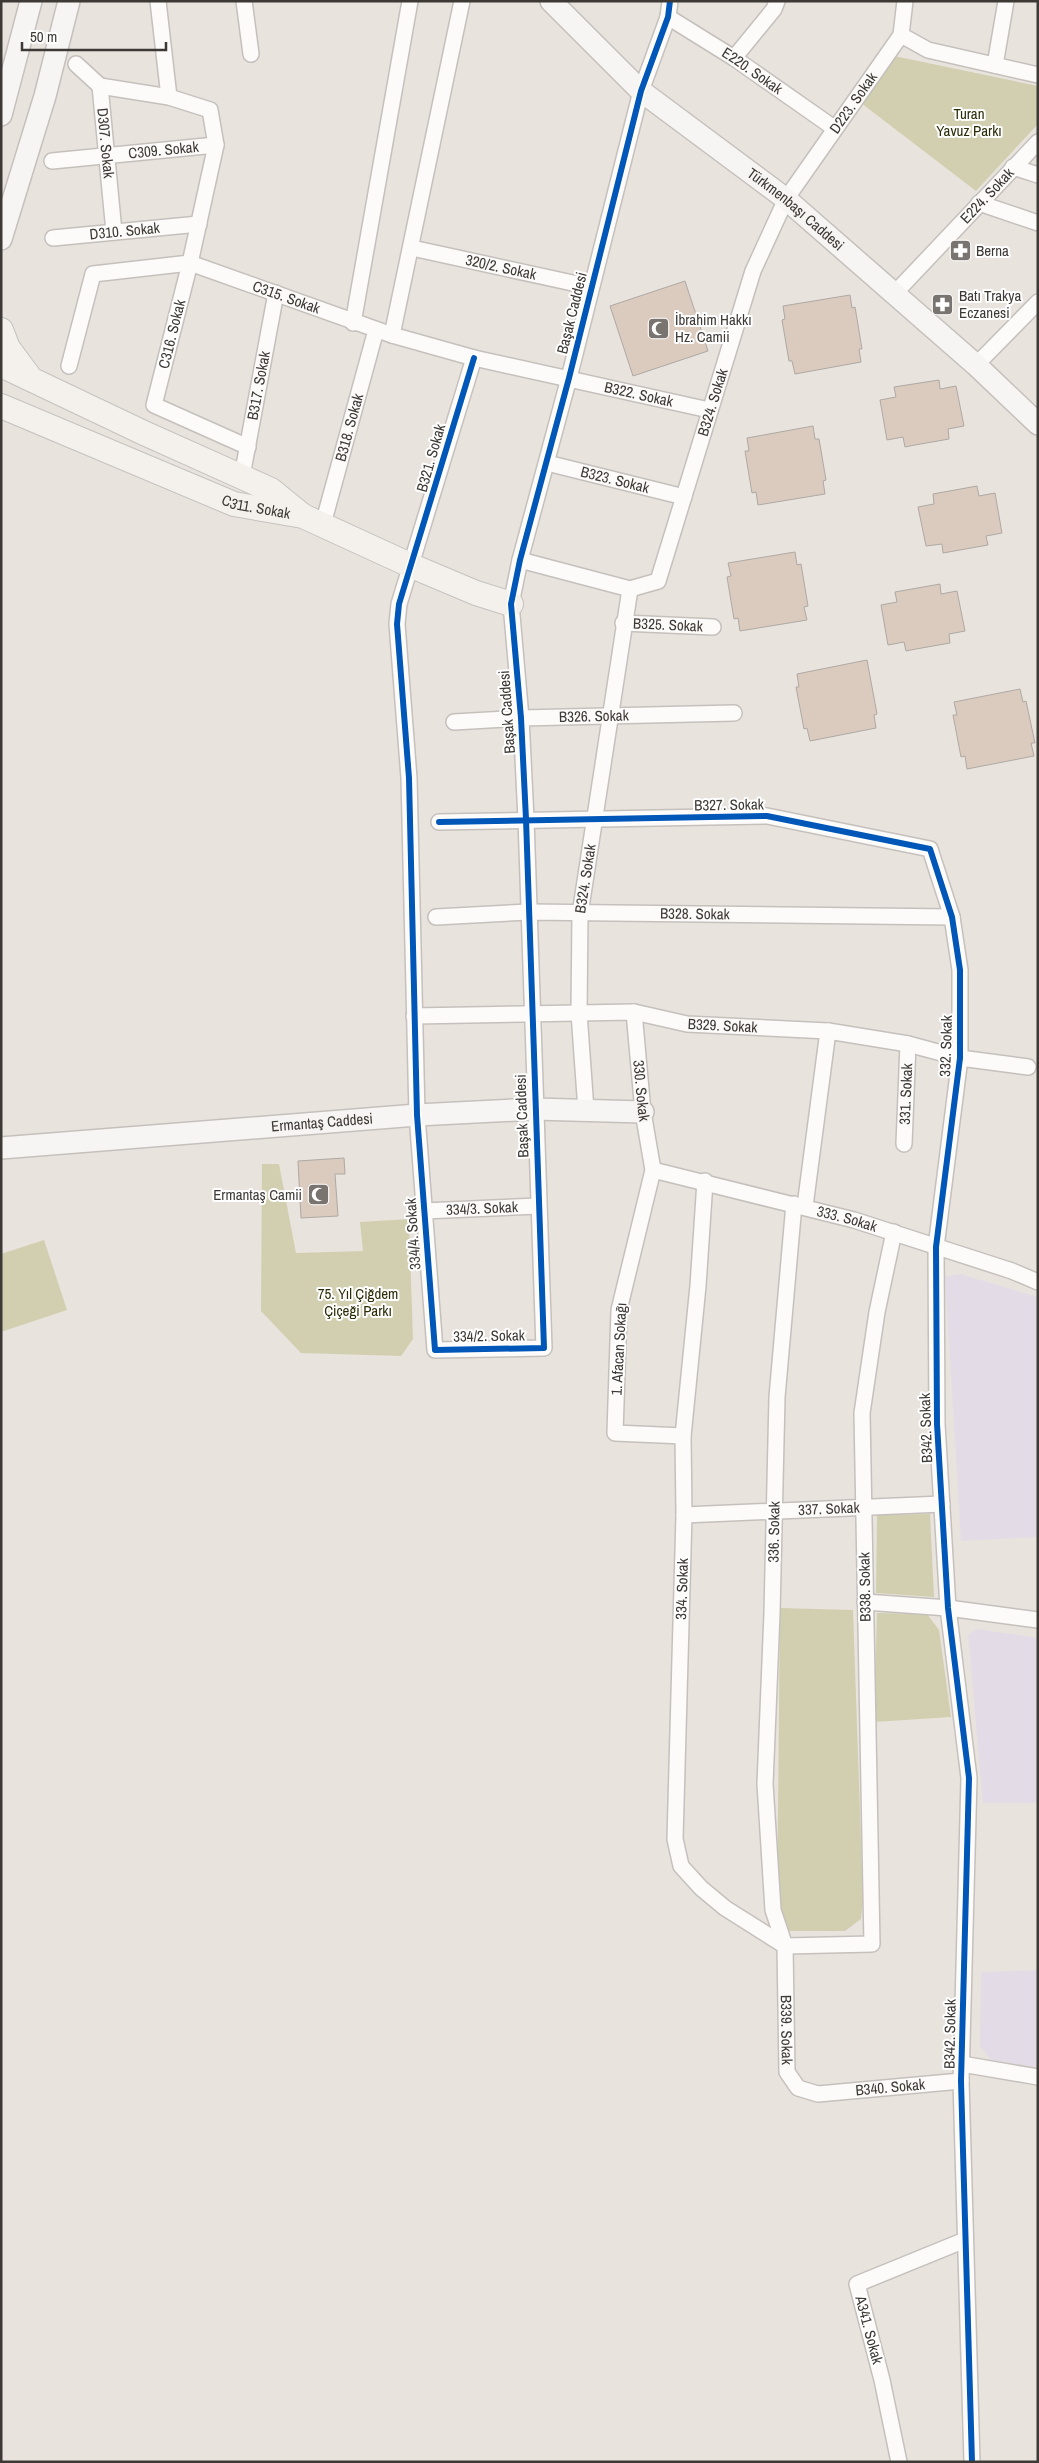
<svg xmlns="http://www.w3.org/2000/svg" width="1039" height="2463" font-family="'Archivo Narrow',sans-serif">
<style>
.education{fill:#e3dce6}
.green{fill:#d1cfb0}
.building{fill:#dbcbbe;stroke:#aea9a5}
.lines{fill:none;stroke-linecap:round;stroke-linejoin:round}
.minor-casing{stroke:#c5c0bc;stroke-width:18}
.secondary-casing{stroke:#c5c0bc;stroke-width:24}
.primary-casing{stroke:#c5c2bf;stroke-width:26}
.minor{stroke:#fcfbfa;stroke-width:15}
.secondary{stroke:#f7f5f3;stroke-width:21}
.primary{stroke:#f4f0ec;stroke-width:24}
.cycleway-casing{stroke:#fff;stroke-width:9}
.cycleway{stroke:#0057b8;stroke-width:6}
.labels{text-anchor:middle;stroke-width:4;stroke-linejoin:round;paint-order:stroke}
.street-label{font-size:15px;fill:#3d3935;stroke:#fff}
.park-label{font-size:15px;fill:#2b2c06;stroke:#fff}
.poi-label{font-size:15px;fill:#3d3935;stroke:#fff;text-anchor:start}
</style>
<rect width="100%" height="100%" fill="#e9e3de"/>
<g class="education">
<path d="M960,1274L1038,1297V1537L961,1541L945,1277Z"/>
<path d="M977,1629L1038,1638V1803H983L968,1635Z"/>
<path d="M1038,1970V2068L991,2060L980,2047L981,1972Z"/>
</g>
<g class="green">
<path d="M894,56L1038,86V124L976,191L861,103Z"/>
<path d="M262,1164H279L296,1253L363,1251L360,1222L409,1219L413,1339L401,1356L301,1353L261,1311Z"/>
<path d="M44,1240L67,1310L1,1332V1254Z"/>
<path d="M930,1514L934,1597L876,1593L877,1515Z"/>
<path d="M780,1608L853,1610L863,1899L861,1919L845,1931H788L777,1914Z"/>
<path d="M877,1613L927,1614L939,1630L951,1717L874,1722Z"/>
</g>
<g class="building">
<path d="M685,281L708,351L633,376L610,306Z"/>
<path d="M850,295L852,308L855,307L862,349H859L861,362L795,374L792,361H789L782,320L785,319L783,306Z"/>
<path d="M939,380L940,389L956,386L964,426L948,429L949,439L915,445L905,447L903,437L887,440L880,400L896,397L894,387Z"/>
<path d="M813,426L815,439H819L826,480L823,481L825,494L758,505L756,492L752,493L745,451H749L747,438Z"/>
<path d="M977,486L979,496L995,493L1002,533L986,536L988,545L943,553L942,544L926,546L918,507L934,504L933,494Z"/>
<path d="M795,552L797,565L801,564L808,606L804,607L807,620L740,631L738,618L734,619L727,577L731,576L728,563Z"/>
<path d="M940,584L941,594L957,591L965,631L949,634L950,643L916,649L906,651L904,642L888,645L881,605L897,602L895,592Z"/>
<path d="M867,660L877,714L874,715L876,728L810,741L807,728L804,729L796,687H799L797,674Z"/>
<path d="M1020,689L1023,702L1026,701L1035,743H1031L1034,756L967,769L965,756L961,757L953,715H957L954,702Z"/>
<path d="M344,1158L345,1174H335L338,1216L301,1218L298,1161Z"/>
</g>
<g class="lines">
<defs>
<g id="minor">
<path d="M158,1L169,97"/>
<path d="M244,1L251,54"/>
<path id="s1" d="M668,17L734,58L834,128"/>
<path d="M901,35L928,50L1038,75"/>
<path d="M734,58L774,9L777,1"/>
<path id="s2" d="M76,64L100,86L114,232"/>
<path d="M995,65L1006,1"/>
<path d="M100,86L169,97L210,110L216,145L190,263L154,405L248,447"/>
<path id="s3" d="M52,161L216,145"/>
<path d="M1013,167L1038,175"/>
<path d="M979,203L1038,223"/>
<path id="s4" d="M53,238L199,224"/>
<path id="s5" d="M412,248L591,287"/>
<path id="s6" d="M895,293L1038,142"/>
<path d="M353,323L410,1"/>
<path d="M392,335L462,1"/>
<path d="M474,358L399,604L397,624L409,778L417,1115L435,1350L544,1348L526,819L521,718L511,604L520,560L569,378L641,91L668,17L670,1"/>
<path d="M976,365L1038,302"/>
<path id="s7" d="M69,366L93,274L190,263L392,335L474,358L709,410"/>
<path id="s8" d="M547,463L684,497"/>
<path id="s9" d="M242,476L276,293"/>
<path id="s10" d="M323,524L376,330"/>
<path d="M520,560L630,589"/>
<path id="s11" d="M623,623L713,627"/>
<path id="s12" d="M454,722L521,718L734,713"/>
<path d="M439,822L767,816L930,849L952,917L960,970V1058L936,1247L937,1424L948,1608L969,1778L961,2081L972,2462"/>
<path id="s13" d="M436,917L528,912L952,917"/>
<path id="s14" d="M634,1012L643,1112L653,1170L619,1310L615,1433L683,1436"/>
<path id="s15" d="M414,1016L634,1012L687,1024L828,1031L908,1044L960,1058L1028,1067"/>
<path id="s16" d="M586,1110L579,1013L580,914L630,589L658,581L753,271L786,199L901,35L905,1"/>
<path id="s17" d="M904,1144L908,1044"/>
<path id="s18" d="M653,1170L854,1220L1012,1271L1038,1282"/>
<path d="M705,1181L698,1286L683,1436L684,1515L675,1839L681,1866L701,1888L725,1908L785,1946L872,1944L862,1413L877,1312L894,1232"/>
<path id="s19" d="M794,1204L777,1397L772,1613L765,1784L773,1910L785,1946L787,2072L798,2088L818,2094L961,2081"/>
<path d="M805,1206L828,1031"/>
<path id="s20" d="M424,1211L538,1206"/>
<path id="s21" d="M684,1515L942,1504"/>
<path d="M865,1602L948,1608L1038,1620"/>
<path d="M962,2064L1038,2077"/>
<path d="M899,2462L882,2380L857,2284L965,2240"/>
</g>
<g id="secondary">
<path id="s22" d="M551,1L641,91L786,199L976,365L1038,424"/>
<path d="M1,115L31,1"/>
<path d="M1,239L45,96L69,1"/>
<path id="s23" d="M1,1148L417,1115L535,1109L643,1112"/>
</g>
<g id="primary">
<path d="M1,330L8,348L28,375"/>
<path d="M1,365L144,433L271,490L303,516"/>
<path id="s24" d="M1,406L234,504L303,516L412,566L476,593L511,604"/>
</g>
</defs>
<use href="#minor" class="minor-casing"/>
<use href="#secondary" class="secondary-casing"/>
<use href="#primary" class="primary-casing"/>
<use href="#minor" class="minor"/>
<use href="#secondary" class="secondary"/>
<use href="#primary" class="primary"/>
<defs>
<g id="cycleway">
<path d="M474,358L399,604L397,624L409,778L417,1115L435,1350L544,1348L526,819L521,718L511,604L520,560L569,378L641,91L668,17L670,1"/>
<path d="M439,822L767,816L930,849L952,917L960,970V1058L936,1247L937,1424L948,1608L969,1778L961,2081L972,2462"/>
</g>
</defs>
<use href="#cycleway" class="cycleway-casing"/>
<use href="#cycleway" class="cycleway"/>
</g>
<defs>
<symbol id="pharmacy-square" viewBox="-11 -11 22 22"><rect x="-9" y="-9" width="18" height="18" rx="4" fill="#797470" stroke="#fff"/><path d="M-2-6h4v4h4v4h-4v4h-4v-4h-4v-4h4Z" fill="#fff"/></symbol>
<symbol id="mosque-square" viewBox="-11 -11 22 22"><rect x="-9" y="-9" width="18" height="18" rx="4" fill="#797470" stroke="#fff"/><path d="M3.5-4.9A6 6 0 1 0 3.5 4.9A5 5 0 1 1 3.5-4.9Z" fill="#fff"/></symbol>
</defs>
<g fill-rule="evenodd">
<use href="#pharmacy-square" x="948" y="238" width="25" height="25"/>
<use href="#pharmacy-square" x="930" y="292" width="25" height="25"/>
<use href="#mosque-square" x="646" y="316" width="25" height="25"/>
<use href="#mosque-square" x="306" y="1182" width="25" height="25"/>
</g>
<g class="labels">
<g class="street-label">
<text dy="5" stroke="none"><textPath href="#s1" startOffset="100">E220. Sokak</textPath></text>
<text dy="5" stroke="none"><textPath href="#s16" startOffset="1075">D223. Sokak</textPath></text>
<text dy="5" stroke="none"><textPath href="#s2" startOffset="90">D307. Sokak</textPath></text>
<text dy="5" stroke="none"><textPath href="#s3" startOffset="112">C309. Sokak</textPath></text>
<text dy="5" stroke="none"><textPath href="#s6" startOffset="134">E224. Sokak</textPath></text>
<text dy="5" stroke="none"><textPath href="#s22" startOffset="322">Türkmenbaşı Caddesi</textPath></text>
<text dy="5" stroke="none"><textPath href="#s4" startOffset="72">D310. Sokak</textPath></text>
<text dy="5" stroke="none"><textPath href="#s5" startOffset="91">320/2. Sokak</textPath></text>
<text dy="5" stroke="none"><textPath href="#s7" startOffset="295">C315. Sokak</textPath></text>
<text transform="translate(572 313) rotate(-76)" y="5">Başak Caddesi</text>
<text transform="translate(172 334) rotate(-76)" y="5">C316. Sokak</text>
<text dy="5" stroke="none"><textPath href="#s9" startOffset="92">B317. Sokak</textPath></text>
<text dy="5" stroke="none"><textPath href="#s7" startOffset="661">B322. Sokak</textPath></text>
<text dy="5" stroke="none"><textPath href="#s16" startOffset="741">B324. Sokak</textPath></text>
<text dy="5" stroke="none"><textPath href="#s10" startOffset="100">B318. Sokak</textPath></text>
<text transform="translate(431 458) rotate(-74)" y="5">B321. Sokak</text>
<text dy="5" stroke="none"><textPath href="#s8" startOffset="70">B323. Sokak</textPath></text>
<text dy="5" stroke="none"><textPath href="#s24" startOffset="275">C311. Sokak</textPath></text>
<text dy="5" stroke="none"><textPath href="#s11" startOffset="45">B325. Sokak</textPath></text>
<text transform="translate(507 712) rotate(-94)" y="5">Başak Caddesi</text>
<text dy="5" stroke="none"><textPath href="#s12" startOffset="140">B326. Sokak</textPath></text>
<text transform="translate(729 805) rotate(-1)" y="5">B327. Sokak</text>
<text dy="5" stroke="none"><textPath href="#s16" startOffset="232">B324. Sokak</textPath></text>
<text dy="5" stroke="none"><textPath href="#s13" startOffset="259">B328. Sokak</textPath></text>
<text dy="5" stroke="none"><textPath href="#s15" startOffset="310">B329. Sokak</textPath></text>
<text transform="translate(946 1046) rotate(-88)" y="5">332. Sokak</text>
<text dy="5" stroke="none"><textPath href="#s14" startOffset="79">330. Sokak</textPath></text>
<text dy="5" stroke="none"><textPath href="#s17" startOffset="50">331. Sokak</textPath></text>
<text transform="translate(522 1116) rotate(-92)" y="5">Başak Caddesi</text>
<text dy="5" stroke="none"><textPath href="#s23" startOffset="322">Ermantaş Caddesi</textPath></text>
<text dy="5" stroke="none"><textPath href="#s20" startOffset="58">334/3. Sokak</textPath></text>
<text dy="5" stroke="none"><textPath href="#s18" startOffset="200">333. Sokak</textPath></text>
<text transform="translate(413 1234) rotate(-94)" y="5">334/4. Sokak</text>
<text transform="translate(489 1336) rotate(-1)" y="5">334/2. Sokak</text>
<text transform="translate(619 1349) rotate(-87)" y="5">1. Afacan Sokağı</text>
<text transform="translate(926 1428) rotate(-92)" y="5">B342. Sokak</text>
<text dy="5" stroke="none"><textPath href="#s21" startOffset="145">337. Sokak</textPath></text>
<text transform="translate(774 1532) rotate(-89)" y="5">336. Sokak</text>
<text transform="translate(865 1587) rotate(-91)" y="5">B338. Sokak</text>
<text transform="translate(682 1589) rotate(-88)" y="5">334. Sokak</text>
<text dy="5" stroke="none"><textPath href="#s19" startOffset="829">B339. Sokak</textPath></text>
<text transform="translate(950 2034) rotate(-89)" y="5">B342. Sokak</text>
<text dy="5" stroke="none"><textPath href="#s19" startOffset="984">B340. Sokak</textPath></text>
<text transform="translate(869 2330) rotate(75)" y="5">A341. Sokak</text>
</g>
<g class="park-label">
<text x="969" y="119">Turan<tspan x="969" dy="17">Yavuz Parkı</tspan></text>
<text x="358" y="1299">75. Yıl Çiğdem<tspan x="358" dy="17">Çiçeği Parkı</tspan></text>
</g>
<g class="poi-label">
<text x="976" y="256">Berna</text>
<text x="959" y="301">Batı Trakya<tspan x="959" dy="17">Eczanesi</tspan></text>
<text x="675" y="325">İbrahim Hakkı<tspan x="675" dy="17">Hz. Camii</tspan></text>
<text x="302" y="1200" text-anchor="end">Ermantaş Camii</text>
</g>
</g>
<rect width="1039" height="2463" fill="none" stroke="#3d3935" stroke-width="5"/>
<path d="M22 42v8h144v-8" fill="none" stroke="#3d3935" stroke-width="2.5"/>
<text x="30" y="42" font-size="15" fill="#3d3935" stroke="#ffffff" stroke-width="4" paint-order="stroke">50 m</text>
</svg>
